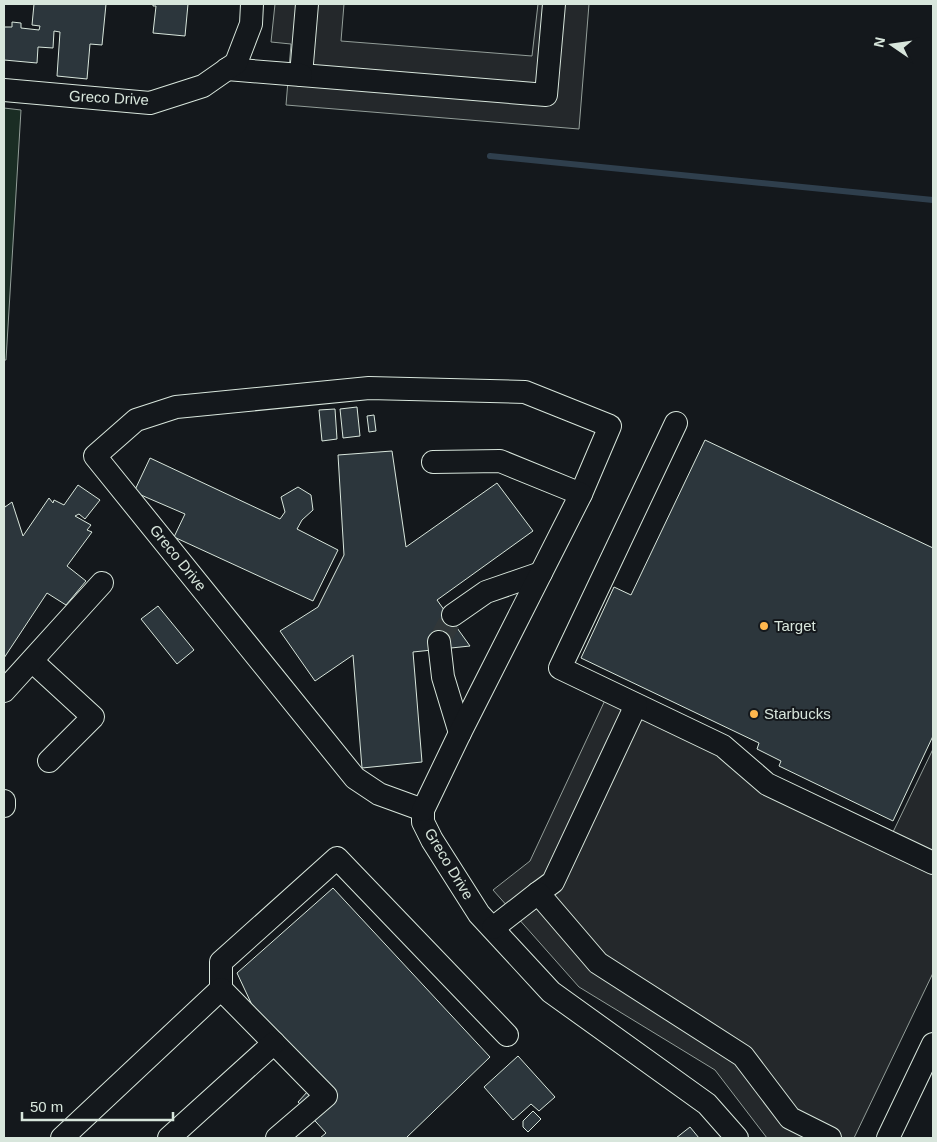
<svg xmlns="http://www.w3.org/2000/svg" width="937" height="1142" font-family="Arial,sans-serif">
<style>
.green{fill:#1a2d24;stroke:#939e99}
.parking{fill:#24282b;stroke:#939e99}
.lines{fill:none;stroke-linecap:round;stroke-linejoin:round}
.stream{stroke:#2f3f4d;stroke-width:6}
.building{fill:#2c363c;stroke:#d8e6dc}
.minor-tunnel{stroke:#313739;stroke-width:22;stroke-dasharray:22 11;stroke-linecap:butt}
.minor-casing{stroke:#d8e6dc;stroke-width:24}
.minor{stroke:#14181c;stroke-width:22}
.poi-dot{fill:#ffb74d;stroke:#14181c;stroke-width:2}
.labels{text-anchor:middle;stroke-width:4;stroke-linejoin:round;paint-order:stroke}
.street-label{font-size:15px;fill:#d8e6dc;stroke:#14181c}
.poi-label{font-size:15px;fill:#d8e6dc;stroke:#14181c;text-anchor:start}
</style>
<rect width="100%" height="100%" fill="#14181c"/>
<path class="green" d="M4,108L21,110L6,360H4Z"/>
<g class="parking">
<path d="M275,4H344L341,41L532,56L538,4H589L579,129L286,105L291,44L271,42Z"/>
<path d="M613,683L771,775L893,832L933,749V973L854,1138H767L715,1070L579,987L493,890L530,861Z"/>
</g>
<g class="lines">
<path class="stream" d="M490,156L933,200"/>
</g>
<g class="building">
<path d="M34,4H106L102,45L90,44L87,79L57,76L60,32L54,31L53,48L38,47L37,63L4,60V27H12V22L21,23V28L39,30L40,26L32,25Z"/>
<path d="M153,4H188L185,36L153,33L156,6H153Z"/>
<path d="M357,407L360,436L343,438L340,409Z"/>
<path d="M335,409L337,439L322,441L319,410Z"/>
<path d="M374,415L376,431L369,432L367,416Z"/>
<path d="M705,440L933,548V736L893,821L779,766L781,761L757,749L759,743L581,658L614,587L631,595Z"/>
<path d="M392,451L406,547L497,483L533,531L437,600L470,646L413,652L422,762L362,768L353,655L315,681L280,631L318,607L344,555L338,455Z"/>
<path d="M150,458L280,519L285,512L281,497L298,487L311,495L313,510L302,520L297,529L338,550L313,601L174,537L185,514L134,492Z"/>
<path d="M78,485L100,500L85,519L79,514L75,516L91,525L87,530L92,532L67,566L86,581L66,605L47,593L4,658V503L5,507L12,502L23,536L49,498L53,503L54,500L64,505Z"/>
<path d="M158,606L194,650L177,664L141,619Z"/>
<path d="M333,888L490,1057L406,1138H320L326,1133L298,1102L319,1079L252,1005L237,973Z"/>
<path d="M518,1056L555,1097L539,1111L531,1104L513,1120L484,1087Z"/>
<path d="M533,1111L541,1119L528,1132L523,1127V1121Z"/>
<path d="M690,1127L699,1138H676Z"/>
</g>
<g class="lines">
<path class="minor-tunnel" d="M439,642L453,615"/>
<defs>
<g id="minor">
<path d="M307,4L301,75L546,95L554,4"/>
<path d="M227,69L301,75"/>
<path d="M4,90L150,103L203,86L236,63L251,24L252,4"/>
<path d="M676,423L560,668L723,746L767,784L933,863"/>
<path d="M581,494L610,426L525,392L369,388L176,407L136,420L95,456L355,778L379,794L423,810V822L432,840L479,914L551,992L707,1104L737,1138"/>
<path d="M453,615L486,592L541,573"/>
<path d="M439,642L443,677L460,733"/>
<path d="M32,661L93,717L49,761"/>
<path d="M4,691L102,583"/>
<path d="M4,801V806"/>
<path d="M423,810L460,733L581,494L500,461L433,462"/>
<path d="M538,893L553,882L636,705"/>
<path d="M493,928L538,893L598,963L743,1056L790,1118L830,1138"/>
<path d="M221,989V962L337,858L507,1035"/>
<path d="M62,1138L221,989L326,1096L277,1138"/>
<path d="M169,1138L274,1043"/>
<path d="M888,1138L933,1044"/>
</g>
</defs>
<use href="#minor" class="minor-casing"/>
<use href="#minor" class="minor"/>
</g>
<g class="poi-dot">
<circle cx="764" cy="626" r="5"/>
<circle cx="754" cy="714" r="5"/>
</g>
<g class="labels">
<g class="street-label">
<text transform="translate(109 98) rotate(3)" y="5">Greco Drive</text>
<text transform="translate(178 558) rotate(51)" y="5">Greco Drive</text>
<text transform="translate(449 864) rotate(59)" y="5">Greco Drive</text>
</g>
<g class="poi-label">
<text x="774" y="631">Target</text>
<text x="764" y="719">Starbucks</text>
</g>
</g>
<rect width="937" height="1142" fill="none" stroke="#d8e6dc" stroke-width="10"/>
<g transform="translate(892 45) rotate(283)" stroke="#14181c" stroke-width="4" paint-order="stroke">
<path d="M0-4L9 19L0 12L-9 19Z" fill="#d8e6dc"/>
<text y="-8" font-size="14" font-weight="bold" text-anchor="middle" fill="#d8e6dc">N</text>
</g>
<path d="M22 1112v8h151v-8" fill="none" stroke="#d8e6dc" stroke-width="2.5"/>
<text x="30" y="1112" font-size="15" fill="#d8e6dc" stroke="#14181c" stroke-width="4" paint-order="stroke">50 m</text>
</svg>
